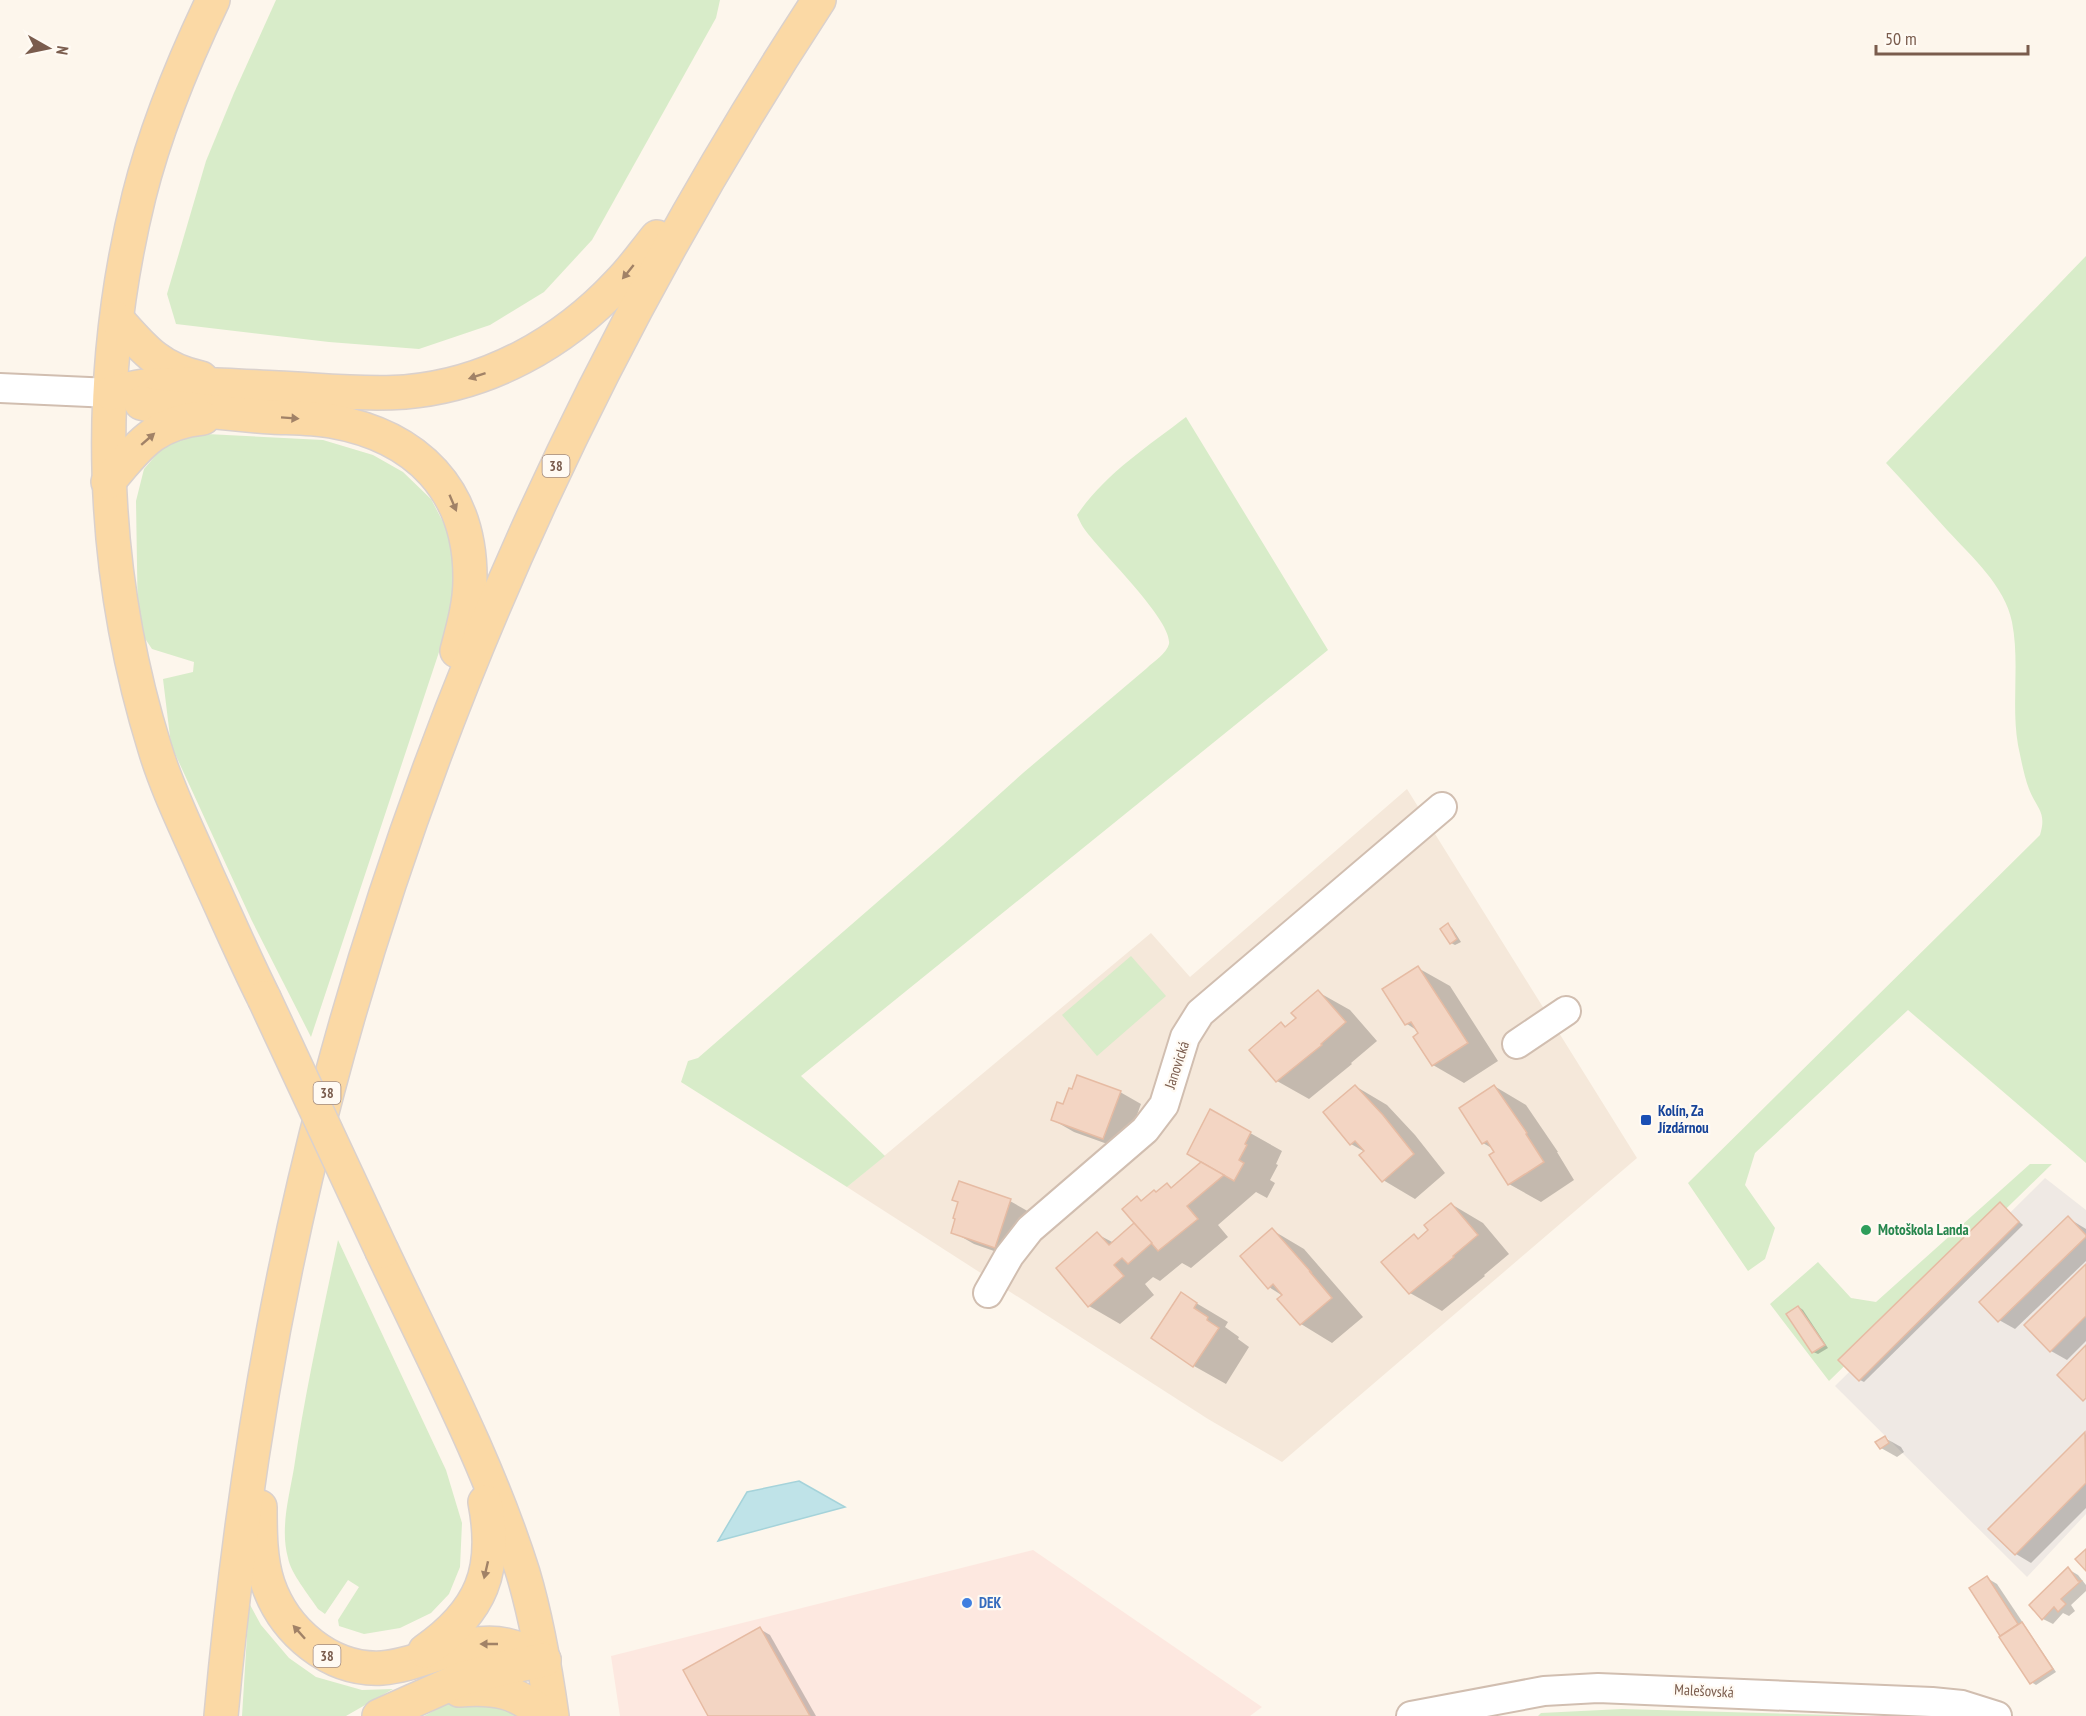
<svg xmlns="http://www.w3.org/2000/svg" width="2086" height="1716" font-family="'PT Sans Narrow',sans-serif">
<style>
.residential{fill:#f5e8da}
.commercial{fill:#fde8e0}
.industrial{fill:#efe9e4}
.green{fill:#d8ecc9}
.water{fill:#bfe3e8;stroke:#a5d3da;stroke-width:1.5}
.shadow{fill:#0003}
.building{fill:#f3d5c3;stroke:#e6bba3;stroke-width:1.5}
.lines{fill:none;stroke-linecap:round;stroke-linejoin:round}
.minor-casing{stroke:#d1beb0;stroke-width:32}
.major-casing{stroke:#dad1cd;stroke-width:36}
.minor{stroke:#fff;stroke-width:28}
.major{stroke:#fbd9a5;stroke-width:33}
.major-bridge-casing{stroke:#dad1cd;stroke-width:36;stroke-linecap:butt}
.major-bridge{stroke:#fbd9a5;stroke-width:33}
.oneway{fill:#a18267}
.transit-dot{fill:#1a4fb4;stroke:#fffaf3;stroke-width:2}
.leisure-dot{fill:#2e9e5b;stroke:#fffaf3;stroke-width:2}
.shop-dot{fill:#3f7fe0;stroke:#fffaf3;stroke-width:2}
.labels{text-anchor:middle;stroke-width:4.5;stroke-linejoin:round;paint-order:stroke}
.shield{fill:#fffaf3;stroke:#a28b7f;stroke-width:1.5}
.shield-label{font-size:14px;font-weight:bold;fill:#7a5c4d}
.street-label{font-size:15px;fill:#7a5c4d;stroke:#fffaf3}
.transit-label{font-size:15px;font-weight:bold;fill:#164399;stroke:#fffaf3;text-anchor:start}
.leisure-label{font-size:15px;font-weight:bold;fill:#27864d;stroke:#fffaf3;text-anchor:start}
.shop-label{font-size:15px;font-weight:bold;fill:#366cbe;stroke:#fffaf3;text-anchor:start}
</style>
<rect width="100%" height="100%" fill="#fdf6ec"/>
<path class="residential" d="M1407,789L1637,1158L1282,1462L1208,1419L847,1187L1151,933L1190,977Z"/>
<path class="commercial" d="M1033,1550L1262,1707L1250,1716H620L611,1656Z"/>
<path class="industrial" d="M2045,1178L2086,1210V1514L2027,1577L1835,1386Z"/>
<g class="green">
<path d="M276,0H720L716,18L592,240L544,292L490,325L419,349L329,342L176,324L167,294L206,161L234,93Z"/>
<path d="M2086,256V1163L1908,1010L1755,1153L1745,1185L1775,1228L1765,1259L1748,1271L1688,1183L2040,835C2047,812 2037,809 2029,789C2024,776 2021,759 2018,745C2011,704 2020,663 2012,622C2005,586 1972,557 1947,530C1927,508 1907,485 1886,463Z"/>
<path d="M1186,417L1328,650L801,1076L885,1156L847,1187L681,1082L688,1061L698,1058L943,845L1023,773L1147,668C1153,662 1167,653 1169,644C1173,620 1098,550 1083,527C1081,524 1079,519 1077,515C1105,474 1147,447 1186,417Z"/>
<path d="M187,433L323,440L373,455L403,472L431,499L452,539L454,582L448,625L311,1037L252,921L171,745L163,679L193,672L194,662L152,649L138,628L136,501L144,469L163,447Z"/>
<path d="M1131,956L1166,996L1097,1056L1062,1015Z"/>
<path d="M2030,1164H2052L1829,1381L1770,1304L1818,1262L1851,1298L1876,1302Z"/>
<path d="M338,1240L446,1470L462,1523L460,1567L449,1594L431,1613L400,1628L364,1634L339,1626L338,1620L359,1587L348,1580L325,1614L318,1609C309,1595 291,1574 288,1558C280,1529 289,1497 294,1468C305,1392 322,1316 338,1240Z"/>
<path d="M249,1603L261,1625L289,1658L316,1677L362,1690L393,1689L346,1716H242Z"/>
<path d="M501,1702L524,1716H424L449,1703Z"/>
<path d="M1622,1709L1868,1716H1538L1541,1713Z"/>
</g>
<path class="water" d="M799,1481L845,1507L718,1541L747,1492Z"/>
<g class="shadow">
<path d="M1448,925L1452,928L1461,942L1455,945L1451,943Z"/>
<path d="M1418,968L1450,986L1498,1061L1464,1083L1433,1065L1418,1031L1407,1024Z"/>
<path d="M1318,992L1350,1010L1377,1041L1351,1063L1352,1064L1309,1099L1277,1081L1282,1024L1287,1027L1298,1018Z"/>
<path d="M1355,1086L1387,1105L1415,1135L1445,1173L1415,1199L1383,1180L1365,1152L1351,1144Z"/>
<path d="M1494,1086L1526,1105L1558,1152H1557L1574,1180L1541,1202L1509,1184L1495,1150L1483,1143Z"/>
<path d="M1120,1092L1141,1104L1124,1150L1074,1132L1053,1120L1064,1106Z"/>
<path d="M1211,1111L1282,1151L1276,1164L1278,1165L1270,1180L1275,1183L1267,1198L1256,1192L1218,1225L1228,1237L1191,1268L1182,1263L1160,1281L1153,1277L1145,1284L1154,1295L1120,1324L1089,1306L1097,1234L1114,1243L1137,1223V1198L1143,1201L1167,1185L1173,1188L1204,1162Z"/>
<path d="M1010,1201L1031,1213L1017,1259L974,1244L953,1232Z"/>
<path d="M1451,1204L1483,1223L1509,1254L1484,1275L1485,1276L1442,1311L1410,1293L1414,1236L1420,1239L1430,1230Z"/>
<path d="M2000,1204L2023,1225L1864,1382L1860,1380Z"/>
<path d="M2068,1218L2086,1229V1261L2015,1329L1999,1320Z"/>
<path d="M1272,1230L1304,1249L1363,1317L1332,1343L1301,1324L1283,1296L1269,1287Z"/>
<path d="M2086,1266V1341L2067,1360L2051,1351L2026,1325Z"/>
<path d="M1181,1294L1228,1322L1225,1327L1239,1337L1238,1339L1249,1347L1226,1384L1194,1366L1153,1338Z"/>
<path d="M1799,1307L1803,1310L1828,1348L1818,1354L1813,1352Z"/>
<path d="M2086,1434V1508L2031,1563L2016,1554L1991,1529Z"/>
<path d="M1885,1438L1901,1447L1904,1452L1897,1457L1881,1448Z"/>
<path d="M2068,1569L2078,1575L2086,1585V1591L2071,1605L2075,1611L2069,1616L2063,1613L2053,1624L2043,1619Z"/>
<path d="M1987,1578L1997,1584L2056,1672L2036,1685L2031,1682L1971,1588Z"/>
<path d="M760,1629L770,1635L816,1716H710Z"/>
</g>
<g class="building">
<path d="M1448,923L1457,939L1450,944L1440,929Z"/>
<path d="M1418,966L1468,1043L1432,1066L1413,1037L1418,1033L1411,1022L1405,1025L1382,989Z"/>
<path d="M1318,990L1346,1022L1321,1044L1322,1045L1276,1082L1249,1050L1281,1022L1285,1027L1296,1018L1291,1013Z"/>
<path d="M1077,1075L1121,1091L1103,1139L1051,1120L1057,1102L1063,1104L1069,1088L1072,1089Z"/>
<path d="M1355,1085L1383,1115L1414,1154L1382,1182L1359,1155L1364,1151L1355,1141L1350,1145L1323,1112Z"/>
<path d="M1494,1085L1527,1133L1526,1134L1544,1162L1508,1185L1489,1155L1494,1152L1487,1141L1482,1144L1459,1108Z"/>
<path d="M1210,1109L1251,1132L1245,1144L1247,1145L1239,1160L1244,1163L1234,1181L1187,1154Z"/>
<path d="M1201,1162L1224,1175L1187,1206L1198,1219L1158,1251L1122,1209L1137,1196L1141,1201L1154,1190L1156,1192L1167,1183L1171,1188Z"/>
<path d="M959,1181L1011,1199L995,1248L951,1233L955,1219L953,1218L958,1202L952,1200Z"/>
<path d="M2000,1202L2019,1222L1859,1381L1838,1360Z"/>
<path d="M1451,1203L1478,1235L1453,1256L1454,1257L1409,1294L1381,1262L1414,1234L1418,1239L1428,1230L1424,1225Z"/>
<path d="M2068,1216L2086,1235V1237L1998,1322L1979,1302Z"/>
<path d="M1134,1223L1152,1243L1128,1264L1122,1258L1116,1263L1114,1265L1124,1276L1088,1307L1056,1268L1097,1232L1109,1245Z"/>
<path d="M1272,1228L1311,1272H1310L1332,1298L1300,1325L1277,1299L1282,1295L1273,1284L1268,1289L1240,1256Z"/>
<path d="M2086,1264V1316L2050,1352L2024,1325Z"/>
<path d="M1181,1292L1197,1303L1194,1308L1208,1317L1207,1320L1219,1328L1193,1367L1151,1338Z"/>
<path d="M1798,1306L1825,1345L1812,1353L1786,1314Z"/>
<path d="M2086,1345V1398L2083,1401L2057,1375Z"/>
<path d="M2085,1432L2086,1483L2015,1555L1988,1529Z"/>
<path d="M1885,1436L1889,1443L1880,1449L1875,1442Z"/>
<path d="M2086,1549V1571L2075,1559Z"/>
<path d="M2068,1567L2078,1581H2081L2061,1599L2066,1604L2058,1612L2054,1607L2042,1620L2029,1605Z"/>
<path d="M1987,1576L2018,1624L2000,1636L1969,1588Z"/>
<path d="M2022,1622L2053,1669L2030,1684L1999,1637Z"/>
<path d="M760,1627L810,1716H708L683,1670Z"/>
</g>
<g class="lines">
<defs>
<g id="minor">
<path d="M0,388L111,393"/>
<path d="M1517,1044L1566,1011"/>
<path d="M988,1293L1009,1256L1030,1229L1145,1130L1164,1105L1185,1037L1200,1013L1442,807"/>
<path d="M1411,1716L1544,1691L1598,1688L1932,1702L1962,1705L1997,1716"/>
</g>
<g id="major">
<path d="M213,0C183,63 156,128 139,196C94,378 99,569 155,749C168,792 189,833 207,875C226,916 244,958 264,998"/>
<path d="M117,319C144,350 160,369 201,378"/>
<path d="M111,393C122,391 134,387 146,386C188,382 236,386 278,388C320,390 363,395 405,392C488,385 563,343 619,283C633,269 644,253 657,237"/>
<path d="M141,403C154,407 168,407 181,408C212,412 242,415 272,417C292,418 312,418 331,421C417,436 471,490 470,580C470,604 463,628 457,651"/>
<path d="M108,482C139,446 153,423 203,418"/>
<path d="M382,1251C432,1357 488,1462 523,1573C537,1620 545,1667 552,1716"/>
<path d="M260,1507C260,1532 260,1560 268,1584C284,1631 330,1671 382,1668C424,1665 464,1636 506,1645C520,1648 532,1654 544,1660"/>
<path d="M425,1651C482,1611 498,1570 485,1502"/>
<path d="M459,1690C495,1687 517,1691 545,1716"/>
<path d="M221,1716C240,1505 273,1294 328,1089C432,698 598,338 819,0"/>
<path d="M379,1716L464,1678L508,1667L544,1660"/>
</g>
</defs>
<use href="#minor" class="minor-casing"/>
<use href="#major" class="major-casing"/>
<use href="#minor" class="minor"/>
<use href="#major" class="major"/>
<defs>
<path id="major-bridge" d="M264,998L382,1251"/>
</defs>
<use href="#major-bridge" class="major-bridge-casing"/>
<use href="#major-bridge" class="major-bridge"/>
</g>
<defs><path id="oneway-solid" d="M-6-.8H1V-3.2L6.5 0L1 3.2V.8H-6Z" transform="scale(1.5)"/></defs>
<g class="oneway">
<use href="#oneway-solid" transform="translate(628 272) rotate(129)"/>
<use href="#oneway-solid" transform="translate(477 376) rotate(162)"/>
<use href="#oneway-solid" transform="translate(290 418) rotate(4)"/>
<use href="#oneway-solid" transform="translate(148 439) rotate(-41)"/>
<use href="#oneway-solid" transform="translate(453 503) rotate(67)"/>
<use href="#oneway-solid" transform="translate(486 1570) rotate(103)"/>
<use href="#oneway-solid" transform="translate(299 1632) rotate(-132)"/>
<use href="#oneway-solid" transform="translate(489 1644) rotate(180)"/>
</g>
<rect class="transit-dot" x="1640" y="1114" width="12" height="12" rx="3"/>
<circle class="leisure-dot" cx="1866" cy="1230" r="6"/>
<circle class="shop-dot" cx="967" cy="1603" r="6"/>
<g class="labels">
<g class="shield">
<rect x="542.5" y="455" width="27" height="22" rx="4.5"/>
<rect x="313.5" y="1082" width="27" height="22" rx="4.5"/>
<rect x="313.5" y="1645" width="27" height="22" rx="4.5"/>
</g>
<g class="shield-label">
<text x="556" y="471">38</text>
<text x="327" y="1098">38</text>
<text x="327" y="1661">38</text>
</g>
<g class="street-label">
<text transform="translate(1177 1065) rotate(-72)" y="5">Janovická</text>
<text transform="translate(1704 1691) rotate(3)" y="5">Malešovská</text>
</g>
<g class="transit-label">
<text x="1658" y="1116">Kolín, Za<tspan x="1658" dy="17">Jízdárnou</tspan></text>
</g>
<g class="leisure-label">
<text x="1878" y="1235">Motoškola Landa</text>
</g>
<g class="shop-label">
<text x="979" y="1608">DEK</text>
</g>
</g>
<g transform="translate(48 48) rotate(99)" stroke="#fffaf3" stroke-width="4.5" paint-order="stroke">
<path d="M0-4.5L10 22L0 15L-10 22Z" fill="#7a5c4d"/>
<text y="-9" font-size="16" font-weight="bold" text-anchor="middle" fill="#7a5c4d">N</text>
</g>
<path d="M1876 45v9h152v-9" fill="none" stroke="#7a5c4d" stroke-width="3"/>
<text x="1885" y="45" font-size="18" fill="#7a5c4d" stroke="#fffaf3" stroke-width="4.5" paint-order="stroke">50 m</text>
</svg>
